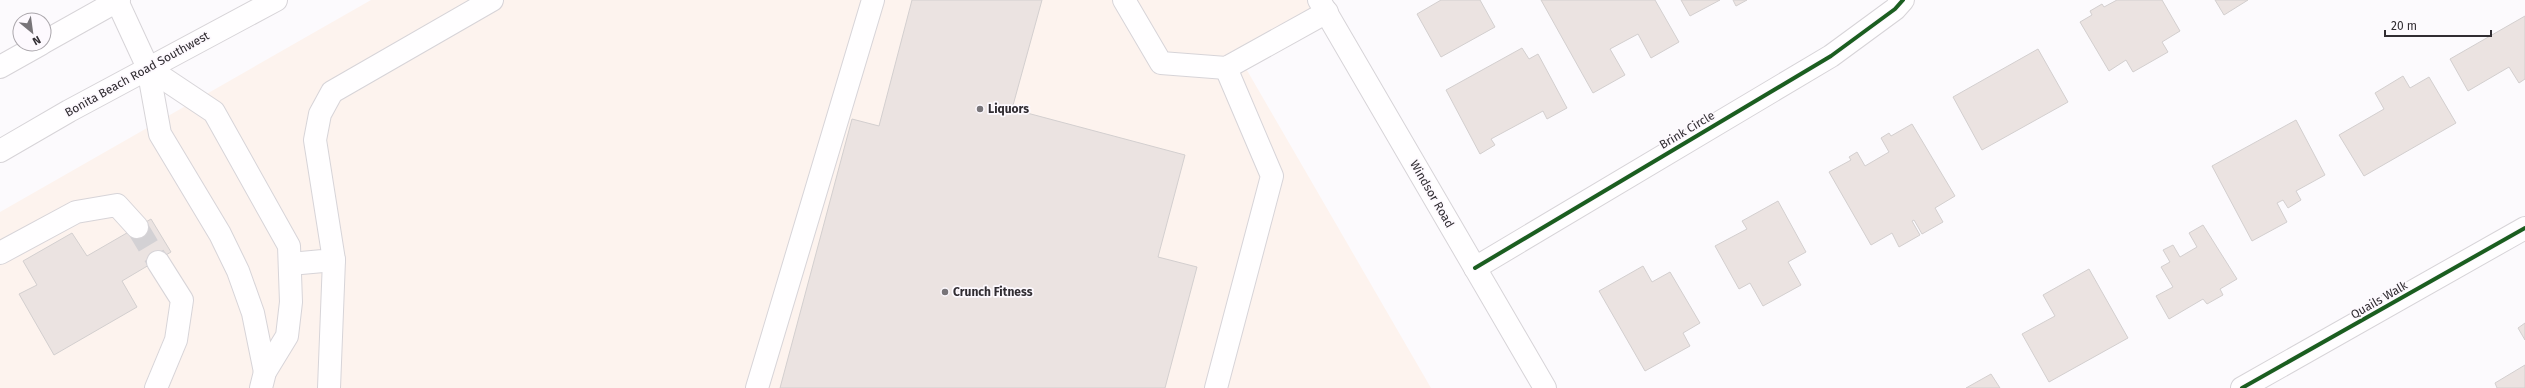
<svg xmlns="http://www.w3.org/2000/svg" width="2525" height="388" font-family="'Fira Sans',sans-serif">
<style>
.commercial{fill:#fdf3ee}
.building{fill:#ebe3e1;stroke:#d3cfcf}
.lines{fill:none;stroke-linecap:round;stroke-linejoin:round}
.minor-tunnel{stroke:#d3d1d4;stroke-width:22;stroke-dasharray:22 11;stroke-linecap:butt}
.minor-casing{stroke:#d7d4d8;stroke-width:24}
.major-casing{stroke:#d7d4d8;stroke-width:24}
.minor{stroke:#fffeff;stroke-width:22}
.major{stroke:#fffeff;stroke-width:22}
.cycleway-casing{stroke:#fdf9fe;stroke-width:6}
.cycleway{stroke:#1b5e20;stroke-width:4}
.poi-dot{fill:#787579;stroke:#fdf9fe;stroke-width:1.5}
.labels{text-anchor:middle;stroke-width:3.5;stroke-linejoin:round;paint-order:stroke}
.street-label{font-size:12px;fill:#312d32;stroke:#fdf9fe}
.poi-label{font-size:12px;font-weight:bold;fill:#312d32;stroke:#fdf9fe;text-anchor:start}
</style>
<rect width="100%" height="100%" fill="#fcfafd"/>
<path class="commercial" d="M371,0H1324L1237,53L1431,388H0V212Z"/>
<g class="building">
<path d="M912,0H1042L1012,109L1185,155L1158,257L1197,267L1165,388H780L852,119L879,126Z"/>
<path d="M1441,0H1480L1495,27L1441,57L1417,14Z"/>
<path d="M1541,0H1655L1679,42L1651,58L1638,34L1610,49L1625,75L1593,93Z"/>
<path d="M1681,0H1720L1690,16Z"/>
<path d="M1733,0H1747L1736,6Z"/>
<path d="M2117,0H2162L2180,31L2162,42L2168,52L2133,72L2126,60L2109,71L2080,22L2092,15L2090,11L2102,4L2104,7Z"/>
<path d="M2215,0H2248L2224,15Z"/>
<path d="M2525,16V79L2519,83L2509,67L2468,91L2450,59Z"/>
<path d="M1522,48L1529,59L1538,54L1567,108L1547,119L1543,111L1491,139L1495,145L1480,154L1446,90Z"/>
<path d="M2038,49L2068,102L1982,150L1953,97Z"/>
<path d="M2403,76L2410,88L2429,77L2456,123L2364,176L2339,135L2384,109L2375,93Z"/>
<path d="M2296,120L2325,175L2296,191L2301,200L2288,208L2283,200L2277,203L2287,222L2252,241L2212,166Z"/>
<path d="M1912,124L1955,196L1935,208L1943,222L1922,234L1914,220L1912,221L1920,235L1899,247L1892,233L1871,245L1829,172L1851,160L1849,157L1857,152L1865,166L1889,152L1881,138L1889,133L1891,136Z"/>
<path d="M1778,201L1806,252L1788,262L1801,285L1763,306L1750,283L1739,289L1715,246L1747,229L1742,221Z"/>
<path d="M151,219L171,252L122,281L137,307L54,355L19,294L37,285L23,261L72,233L87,256Z"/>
<path d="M2203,225L2237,279L2220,289L2223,295L2207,304L2203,299L2169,319L2156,296L2173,287L2161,267L2170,262L2163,250L2173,245L2180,257L2197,247L2189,233Z"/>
<path d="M1643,266L1652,282L1670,272L1700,323L1683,333L1690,346L1645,371L1599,291Z"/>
<path d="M2089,269L2128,338L2049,382L2022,334L2055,316L2043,295Z"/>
<path d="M2525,323V340L2518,328Z"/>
<path d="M2525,365V388H2497L2495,383Z"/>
<path d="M1991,374L2000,388H1966Z"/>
</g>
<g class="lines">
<path class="minor-tunnel" d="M137,227L158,262"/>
<defs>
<g id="minor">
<path d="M1124,0L1161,63L1226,68L1327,12"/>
<path d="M1319,0L1545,388"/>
<path d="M148,68L214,112L289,246L291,302L287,336L265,372L261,388"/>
<path d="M148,68L160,134L220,234L238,271L253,313L265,372"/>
<path d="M0,253L76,212L117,205L137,227"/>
<path d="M290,264L334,260L315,140L320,114L332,92L492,0"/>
<path d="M1475,268L1831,56L1895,9L1903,0"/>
<path d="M156,388L176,340L182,300L158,262"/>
<path d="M329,388L334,260"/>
<path d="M757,388L873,0"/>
<path d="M1216,388L1272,176L1226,68"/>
<path d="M2242,388L2525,228"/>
</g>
<g id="major">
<path d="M117,1L148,68"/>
<path d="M44,42L119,0"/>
<path d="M0,67L41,44"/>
<path d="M0,151L69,111L276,0"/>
</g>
</defs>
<use href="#minor" class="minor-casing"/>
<use href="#major" class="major-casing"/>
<use href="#minor" class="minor"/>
<use href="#major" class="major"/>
<defs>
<g id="cycleway">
<path d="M1475,268L1831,56L1895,9L1903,0"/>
<path d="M2242,388L2525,228"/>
</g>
</defs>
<use href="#cycleway" class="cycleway-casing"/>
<use href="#cycleway" class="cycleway"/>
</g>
<g class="poi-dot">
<circle cx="980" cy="109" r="4"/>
<circle cx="945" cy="292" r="4"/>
</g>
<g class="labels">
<g class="street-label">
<text transform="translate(137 74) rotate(-29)" y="4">Bonita Beach Road Southwest</text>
<text transform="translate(1687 130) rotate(-31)" y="4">Brink Circle</text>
<text transform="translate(1432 194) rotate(60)" y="4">Windsor Road</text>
<text transform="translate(2379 300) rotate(-30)" y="4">Quails Walk</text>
</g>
<g class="poi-label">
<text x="988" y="113">Liquors</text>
<text x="953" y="296">Crunch Fitness</text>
</g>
</g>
<g transform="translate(32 32) rotate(151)"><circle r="19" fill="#fdf9fe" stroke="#aba7ac"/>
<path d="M0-3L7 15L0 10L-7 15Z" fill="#787579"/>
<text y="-6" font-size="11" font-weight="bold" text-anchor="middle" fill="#312d32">N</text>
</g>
<path d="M2385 30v6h106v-6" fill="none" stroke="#312d32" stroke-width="2"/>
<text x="2391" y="30" font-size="12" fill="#312d32" stroke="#fdf9fe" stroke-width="3" paint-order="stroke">20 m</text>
</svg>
